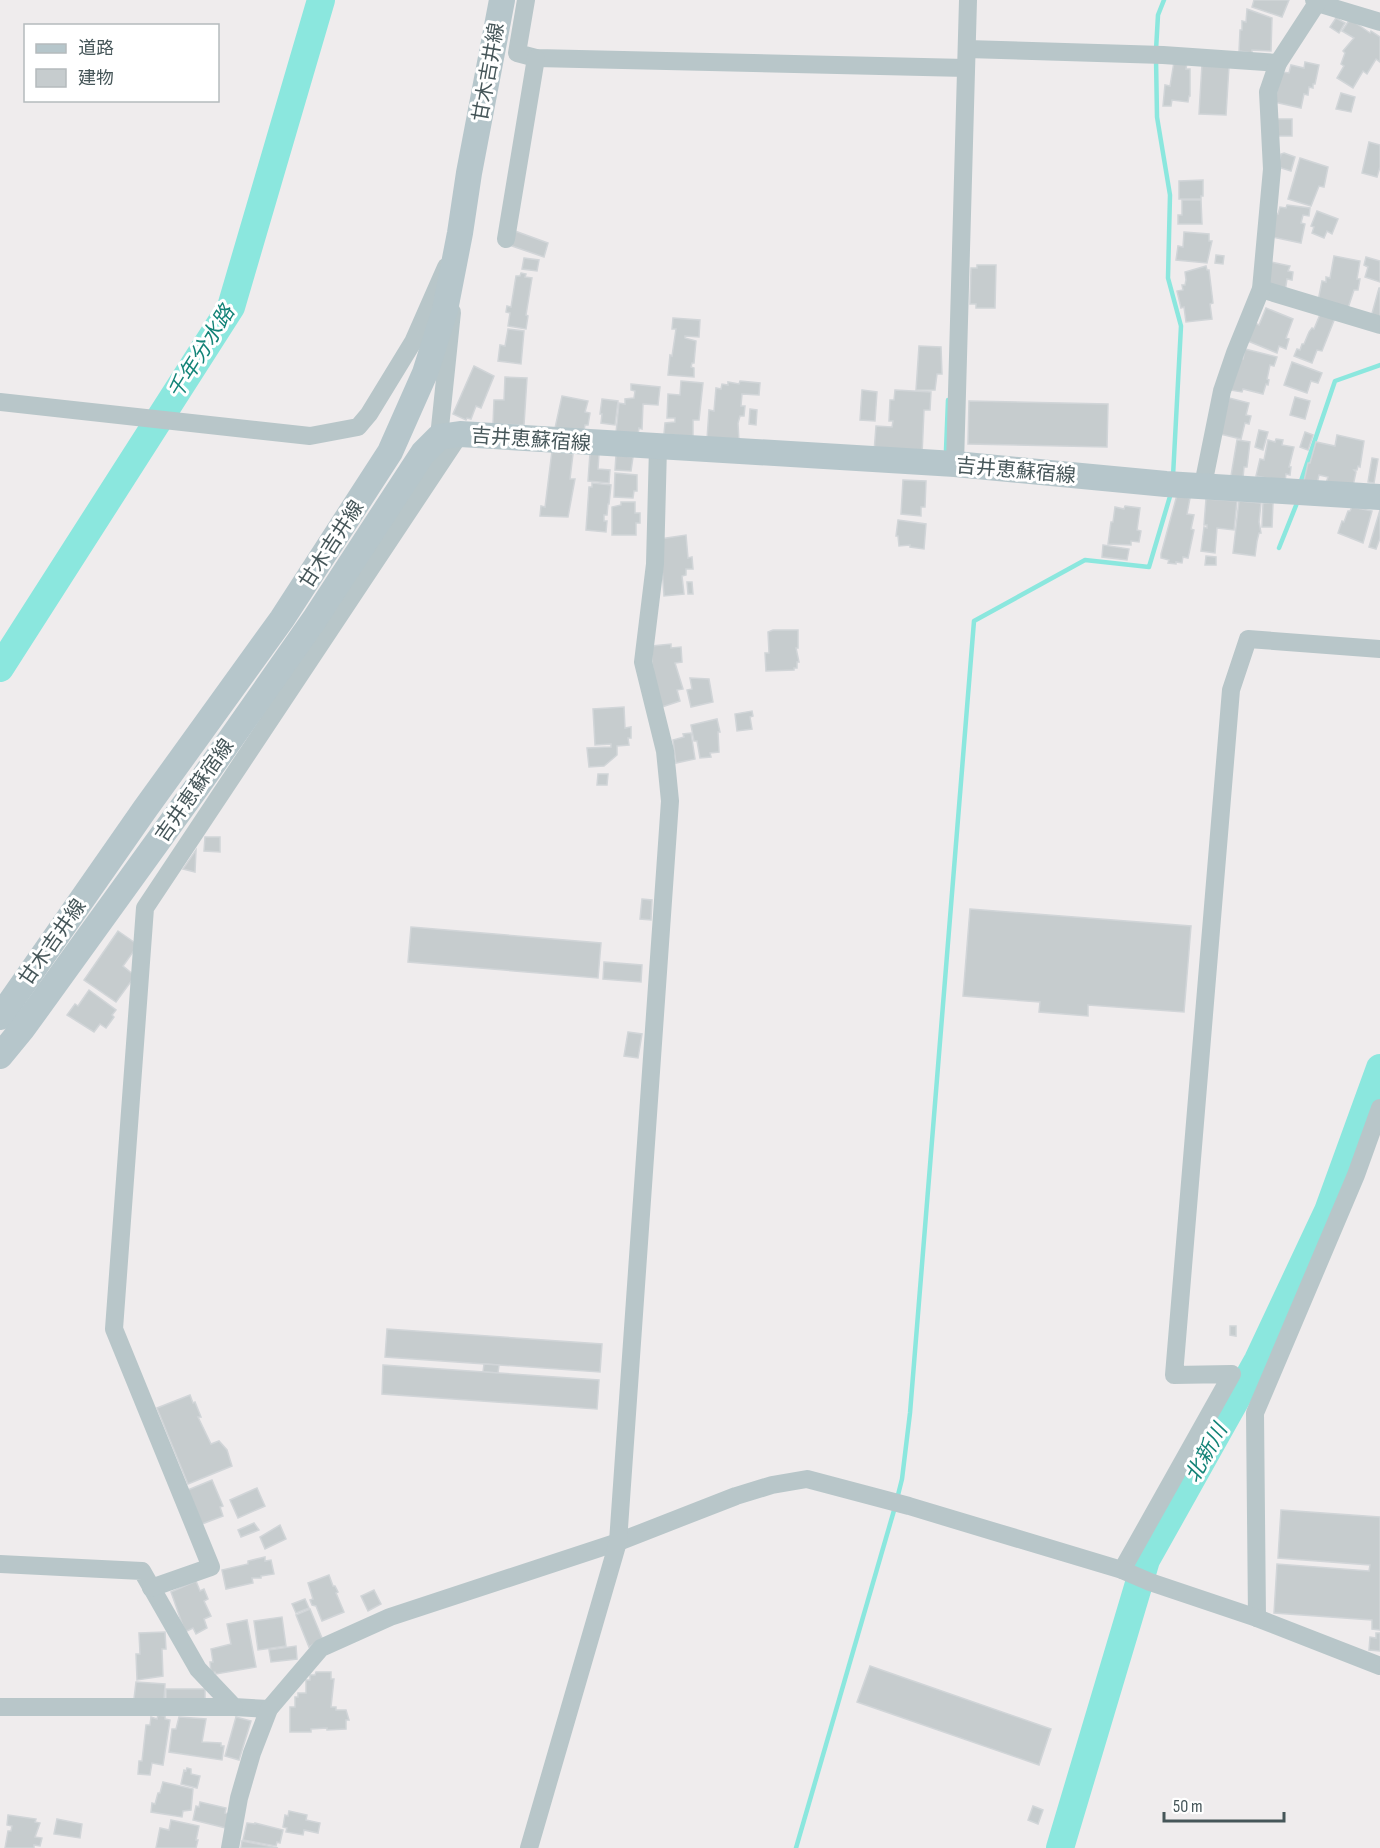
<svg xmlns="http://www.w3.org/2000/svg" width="1380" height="1848" font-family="'Sofia Sans Condensed','Noto Sans JP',sans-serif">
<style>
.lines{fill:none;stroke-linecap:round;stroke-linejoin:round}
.stream{stroke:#8be7de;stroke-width:4.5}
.river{stroke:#8be7de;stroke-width:28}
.building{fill:#c6ccce;stroke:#d1d5d8;stroke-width:1.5}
.street{stroke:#b8c6c9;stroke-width:18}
.secondary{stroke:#b6c6cb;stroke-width:26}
.labels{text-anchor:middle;stroke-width:6;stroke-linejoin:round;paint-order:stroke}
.street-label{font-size:20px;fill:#465659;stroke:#fff}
.water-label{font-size:21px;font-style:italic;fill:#138377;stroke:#fff}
</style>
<rect width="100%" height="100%" fill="#efeced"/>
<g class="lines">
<g class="stream">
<path d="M1156,50L1158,15L1164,0"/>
<path d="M1156,58L1157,117L1170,195L1168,278L1181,326L1173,476"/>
<path d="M946,450L948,400"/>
<path d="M1301,481L1335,381L1380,365"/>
<path d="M1279,548L1297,503"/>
<path d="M897,1499L902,1479L910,1413L974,621L1085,560L1149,567L1171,493"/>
<path d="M796,1848L895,1507"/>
</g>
<g class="river">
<path d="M0,668L231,307L321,0"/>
<path d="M1060,1848L1146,1560L1258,1360L1328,1211L1380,1068"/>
</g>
</g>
<g class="building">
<path d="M1254,0H1289L1282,17L1252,7Z"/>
<path d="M1247,9L1272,18L1271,51L1252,50V53L1239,51L1240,30H1242V21L1246,22Z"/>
<path d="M1336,18L1345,23L1339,33L1330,27Z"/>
<path d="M1350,19L1370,33L1371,31L1380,37V62L1376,59L1367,74L1363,71L1353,88L1337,78L1344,66L1341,64L1345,53L1343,51L1354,38L1342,31Z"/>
<path d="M1174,62L1187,63L1186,69H1190V96H1189L1188,102L1172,100L1171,106H1163L1165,85L1170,86Z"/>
<path d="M1305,62L1319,65L1315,84H1313V88L1309,87L1308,95L1304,94L1301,108L1274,102L1282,72L1289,73L1291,65L1304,68Z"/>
<path d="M1202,64L1229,66L1226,115L1199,114Z"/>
<path d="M1341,93L1355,97L1351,112L1336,109Z"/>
<rect x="1275" y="119" width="17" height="17"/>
<path d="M1369,142L1380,145V167L1377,177L1362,173Z"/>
<path d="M1284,153L1295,157L1291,171L1278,167L1281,154Z"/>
<path d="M1300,158L1328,167L1324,187L1319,186L1311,206L1288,199Z"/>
<path d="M1203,180V196H1201V199H1179V181Z"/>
<path d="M1182,200H1201L1202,224H1178V215H1182Z"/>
<path d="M1287,205L1310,208L1309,216L1303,215L1301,223L1305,224L1301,243L1272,237L1276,213L1278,214L1280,207L1286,208Z"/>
<path d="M1317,211L1338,219L1332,234L1327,231L1324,238L1312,233L1314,227L1311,226Z"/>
<path d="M515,231L548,243L544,257L509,245Z"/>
<path d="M1184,232L1209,234V241H1212L1207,263L1176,260L1178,246L1183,247Z"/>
<path d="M1216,255L1224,256L1223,264L1215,263Z"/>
<path d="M1334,256L1360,261L1357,279H1360L1358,290H1354L1348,308L1318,301L1322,281L1326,282V277L1330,278Z"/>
<path d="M1366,257L1380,261V282L1365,277L1368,267L1364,265Z"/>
<path d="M524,258L539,260L537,271L522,269Z"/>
<path d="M1271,262L1290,266L1288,271L1293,272L1292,280L1287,279L1285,292L1267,285Z"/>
<path d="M977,265H996L995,308H976V304H970L971,268H977Z"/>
<path d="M1206,266L1207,270H1209L1213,303L1210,304L1212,319L1186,322L1184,307L1181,308L1177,291L1183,290L1182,285H1185L1186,280L1185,272Z"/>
<path d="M521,273L526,274L525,277L532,278L526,315L528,316L526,329L508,326L510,313L506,312L507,306L511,307L516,276H520Z"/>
<path d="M1379,288H1380V320L1371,317Z"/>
<path d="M1266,308L1293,319L1286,338L1289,339L1286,349L1279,346L1277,353L1248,341L1255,323L1259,325Z"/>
<path d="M1321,312L1335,318L1322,351L1317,350L1312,363L1294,356L1297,349L1300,350L1302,344H1304L1309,332L1312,328L1314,329Z"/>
<path d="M673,318L700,320L699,337L685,336V338L696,341L694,363H692L691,367L694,368V377L668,375L670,355L672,356L676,329H672Z"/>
<path d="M508,329L524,331L521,364L498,361L500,345L505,346Z"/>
<path d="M919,346L941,347L942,374H937L935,390H916Z"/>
<path d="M1245,349L1277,357L1274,366L1270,365L1267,379L1269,380L1268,385L1266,384L1263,394L1243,389L1242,392L1230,390L1240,358L1243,359Z"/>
<path d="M1292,362L1322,373L1318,383L1311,381L1307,393L1284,385Z"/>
<path d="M474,366L494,376L481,408L476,406L471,419L467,418L466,420L453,414Z"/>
<path d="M505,377L527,378L524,425L493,424L494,400H504Z"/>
<path d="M681,381L703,383L699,420H693V437L664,434L665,423L675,422V418H667L668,394L680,395Z"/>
<path d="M740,381L760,383L759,395L742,394L741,406H745L744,416H740L738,423L739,442L707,439L709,410L714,411L716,388L721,389L722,384L728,385V382L739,384Z"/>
<path d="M631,384L660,387L658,405L643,404L642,429L639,428L638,434L616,433L619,403L625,404V399L634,398L635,391L631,390Z"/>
<path d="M862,390L877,392L875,421L860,420Z"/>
<path d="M895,390L931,392L930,410H924L922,455L874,452L876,426L892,427L893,421H889L890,400H894Z"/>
<path d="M562,396L588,401L585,412L590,413L588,425H585L584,431L555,428Z"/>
<path d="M1295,397L1310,401L1305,419L1290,415Z"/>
<path d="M1229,398L1249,403L1246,415L1251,416L1249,424L1245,423L1241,439L1220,434Z"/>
<path d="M602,399L618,401L615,425L601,423L602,414H600Z"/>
<path d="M969,401L1108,404L1107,447L968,444Z"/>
<path d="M750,409L757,410L756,425L749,424Z"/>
<path d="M1259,430L1268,432L1263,450L1255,447Z"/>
<path d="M1305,432L1313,435L1308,450L1300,447Z"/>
<path d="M1337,435L1364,441L1360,467L1358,466L1357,470H1354L1356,472L1353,486L1326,483L1328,477L1319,475L1317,484L1304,481L1308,463H1310L1316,442L1335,446Z"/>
<path d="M1276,439L1283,440L1282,445L1294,447L1289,467H1291L1290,475L1286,474L1285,482L1256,476L1260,459L1264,460L1268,440L1275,442Z"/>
<path d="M1237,440L1250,442L1247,467H1244L1243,478L1231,476Z"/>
<path d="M552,451L573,454L570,479H575L568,517L540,516L541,506L545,507Z"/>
<path d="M590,453L599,454L598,469L610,470L609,483L588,481Z"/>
<path d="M616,455L633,457L631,471L615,470Z"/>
<path d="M1372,458L1378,459L1374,483L1368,482Z"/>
<path d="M615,473L637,475V491H634L633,498L614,497Z"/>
<path d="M903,480L926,481L925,507H921V516L901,514Z"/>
<path d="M592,483L611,485L609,504H608L607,515H604V521H607L606,532L586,530L589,487H592Z"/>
<path d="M1177,495L1190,498L1187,514L1194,515L1191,529L1194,530L1188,558L1183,557L1182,563L1176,562V564L1168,563L1169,560L1161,558V554Z"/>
<path d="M1206,499L1237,501L1234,530L1217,528L1215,553L1201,551L1204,527L1207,528V525H1204Z"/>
<path d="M1239,501L1261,503L1259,522L1261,533H1259L1257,541L1255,556L1233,553Z"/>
<path d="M621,502H635V513H640V523H636V535H612V507L621,505Z"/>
<path d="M1263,503H1273L1272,527H1262Z"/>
<path d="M1125,506L1140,508L1137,530L1141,531L1139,542L1131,541V545L1108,544L1111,522H1113L1115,507L1124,509Z"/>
<path d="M1352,507L1372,511L1363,543L1338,533L1342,521L1344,522L1348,511H1350Z"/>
<path d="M1380,510V538L1376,549L1369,547Z"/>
<path d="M898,520L926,524L924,549L910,547V545L899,546L898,536H896Z"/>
<path d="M686,535L688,558L692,557L693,569H686V575L682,576L684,594L664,596L660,539Z"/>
<path d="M1103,545L1129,549L1127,560L1102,557Z"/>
<path d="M1206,556L1216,557V565H1205Z"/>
<path d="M687,582H692L693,594H688Z"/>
<path d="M773,630H798V648H796L799,662H797V668H794V670L766,671L765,653H769L768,632Z"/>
<path d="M671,644V648L681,647L682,662L675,663L683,689L677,690L680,701L659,708L652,663V646Z"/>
<path d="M690,678L709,679L713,702L691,707L687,690L692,689Z"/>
<path d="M624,707L625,728L631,727V738H628L629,745L617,746V755L604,766L589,767L587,748L611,747V744L595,745L593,709Z"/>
<path d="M752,711L753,716L750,717L752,729L737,731L735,714Z"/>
<path d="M717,719L720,732H718L719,752L710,753L711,757L700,758L697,741H694L691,725Z"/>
<path d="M691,733L695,759L676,763L673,740L684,737L683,734Z"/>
<path d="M598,774H608L607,785H597Z"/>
<path d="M205,837H220V852L204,851Z"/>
<path d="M196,850L195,872L183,869Z"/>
<path d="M642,899L652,900L651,920L640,919Z"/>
<path d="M970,909L1191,926L1184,1012L1088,1005V1016L1039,1012L1040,1002L963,996Z"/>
<path d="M411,927L601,943L598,978L408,962Z"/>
<path d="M118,931L138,945L123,966L135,976L116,1002L84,980Z"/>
<path d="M604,962L642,965L641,982L603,979Z"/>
<path d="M89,990L116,1010L112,1015L114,1017L106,1028L100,1024L94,1032L67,1015L75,1004L78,1006Z"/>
<path d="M628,1032L642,1034L638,1058L624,1056Z"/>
<path d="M1230,1326H1236V1336L1230,1335Z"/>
<path d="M387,1329L602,1344L600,1372L385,1357Z"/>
<path d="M484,1364L499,1365L498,1373L483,1372Z"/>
<path d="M383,1365L599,1380L597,1409L382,1394Z"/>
<path d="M190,1395L193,1403L195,1402L201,1417H198L211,1444L219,1441L227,1450L232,1466L188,1484L157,1408Z"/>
<path d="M212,1480L223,1506L220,1507L223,1516L202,1524L188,1490Z"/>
<path d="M257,1488L265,1506L238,1518L230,1500Z"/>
<path d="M1281,1510L1380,1517V1630L1372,1629V1620L1274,1613L1277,1564L1369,1571L1370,1565L1278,1558Z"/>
<path d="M254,1523L259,1530L241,1537L238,1530Z"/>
<path d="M280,1525L286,1539L265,1549L260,1537Z"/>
<path d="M265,1557V1561L271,1560L274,1574L261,1576V1578H252L253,1583L226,1589L222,1570L248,1564V1561Z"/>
<path d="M329,1575L333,1586H335L338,1592L336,1593L344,1612L322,1621L316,1606L312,1605L310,1600L313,1599L308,1583Z"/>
<path d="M196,1581L200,1591L204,1589L208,1599L204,1601L211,1616L204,1619L207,1628L196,1634L193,1628L185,1632L171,1592Z"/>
<path d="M374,1590L381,1604L368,1611L361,1596Z"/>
<path d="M305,1599L309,1608L296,1613L292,1604Z"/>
<path d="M310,1609L322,1638L309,1647L296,1615Z"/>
<path d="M282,1617L286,1646L258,1650L254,1621Z"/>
<path d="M247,1620L256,1667L216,1674L215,1672L211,1673L210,1662H213L211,1649L231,1644L227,1624Z"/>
<path d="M165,1632L166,1649H162L163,1676L137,1680L136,1654H140L139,1633Z"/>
<path d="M1376,1633H1380V1651L1369,1650L1370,1637L1376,1638Z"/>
<path d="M296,1646L297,1659L271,1662L269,1650Z"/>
<path d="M870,1666L1051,1729L1039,1765L857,1702Z"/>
<path d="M316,1672H331V1679H334L331,1707H336V1710H346L349,1720H346V1729L327,1730V1728L311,1729V1732H290V1707H295V1697H298V1693H306V1680H310V1675H315Z"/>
<path d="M136,1682L165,1684L164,1701L134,1699Z"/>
<rect x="166" y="1689" width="39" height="12"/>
<path d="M158,1715L165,1716V1719L170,1720L163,1765L152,1763L150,1775L138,1774L139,1761H142L146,1725H150L151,1717L157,1719Z"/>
<path d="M179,1717L206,1719L202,1742L221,1743V1746H224L222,1760L169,1752L172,1729H176Z"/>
<path d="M236,1717L251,1721L239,1760L225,1756Z"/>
<path d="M187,1768L191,1769V1774L200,1776L197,1788L181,1784L184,1770L186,1771Z"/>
<path d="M163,1782L193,1789L191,1810L183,1811L182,1817L151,1812L152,1803L155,1804L158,1793H160Z"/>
<path d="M200,1802L226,1808L225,1813L229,1814L226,1828L193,1820L196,1806L199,1807Z"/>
<path d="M1033,1806L1043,1810L1038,1824L1028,1820Z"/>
<path d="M289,1811L307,1815L306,1820L320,1823L318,1833L304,1830L303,1835L286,1832L287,1828L283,1827L285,1815L288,1816Z"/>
<path d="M8,1815L36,1819L35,1822L40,1823L35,1837L42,1838L40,1846L34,1845V1848H5L8,1831H11L12,1826L7,1825Z"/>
<path d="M57,1819L82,1824L80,1838L54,1834Z"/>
<path d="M171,1820L199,1826L196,1840H198L196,1848H156L160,1828L169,1830Z"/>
<path d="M247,1823L255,1824V1823L283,1830L280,1843L277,1842L276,1846L243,1840Z"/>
<path d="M242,1841L278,1848H241Z"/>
</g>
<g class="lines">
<g class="street">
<path d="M526,0L517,53L536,58L966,68"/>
<path d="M1314,0L1317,3L1380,22"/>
<path d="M967,49L1163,55L1278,63"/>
<path d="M506,239L536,58"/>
<path d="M1261,289L1380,325"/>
<path d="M0,402L310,436L358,427L369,414L413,342L446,267"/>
<path d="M439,437L452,312"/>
<path d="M955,464L968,0"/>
<path d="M1203,485L1222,391L1235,353L1261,289L1272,169L1268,92L1278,63L1317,3"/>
<path d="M0,1564L142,1571L198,1669L234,1707L269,1709"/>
<path d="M1122,1570L1232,1374L1174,1375L1231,690L1248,639L1380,649"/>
<path d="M151,1588L211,1567L114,1329L145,908L460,434"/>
<path d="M1257,1618L1255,1413L1356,1175L1380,1108"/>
<path d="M0,1707H234"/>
<path d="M230,1848L239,1798L252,1753L269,1709L321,1648L390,1617L618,1542L736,1496L772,1485L807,1479L909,1506L1122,1570L1150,1582L1257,1618L1380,1666"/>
<path d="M529,1848L618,1542L670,801L665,751L643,662L655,564L658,447"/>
</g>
<g class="secondary">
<path d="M0,1017L145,809L282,619L390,452L425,373L445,310L460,233L469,173L502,0"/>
<path d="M0,1056L23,1028L197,787L314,620L423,453L439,437L460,434L955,464L1166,484L1380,497"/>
</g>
</g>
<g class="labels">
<g class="street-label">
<text transform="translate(488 72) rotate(-80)" y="7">甘木吉井線</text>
<text transform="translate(531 439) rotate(4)" y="7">吉井恵蘇宿線</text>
<text transform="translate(1016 470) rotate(5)" y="7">吉井恵蘇宿線</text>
<text transform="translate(331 544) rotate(-57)" y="7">甘木吉井線</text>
<text transform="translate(194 790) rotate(-55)" y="7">吉井恵蘇宿線</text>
<text transform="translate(52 942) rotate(-55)" y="7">甘木吉井線</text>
</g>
<g class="water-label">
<text transform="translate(201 352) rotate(-58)" y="7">千年分水路</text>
<text transform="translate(1206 1453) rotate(-61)" y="7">北新川</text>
</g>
</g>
<rect x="24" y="24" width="195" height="78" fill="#ffffff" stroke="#b5bbbd" stroke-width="1.5"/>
<rect x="36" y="44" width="30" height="9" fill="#b6c6cb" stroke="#b5bbbd" stroke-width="1.5"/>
<text x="78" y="54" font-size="18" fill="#465659">道路</text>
<rect x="36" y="69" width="30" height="18" fill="#c6ccce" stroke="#b5bbbd" stroke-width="1.5"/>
<text x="78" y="84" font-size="18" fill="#465659">建物</text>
<path d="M1164 1812v9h120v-9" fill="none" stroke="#465659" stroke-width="3"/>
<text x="1173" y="1812" font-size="18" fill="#465659" stroke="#ffffff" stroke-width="4.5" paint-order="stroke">50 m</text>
</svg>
